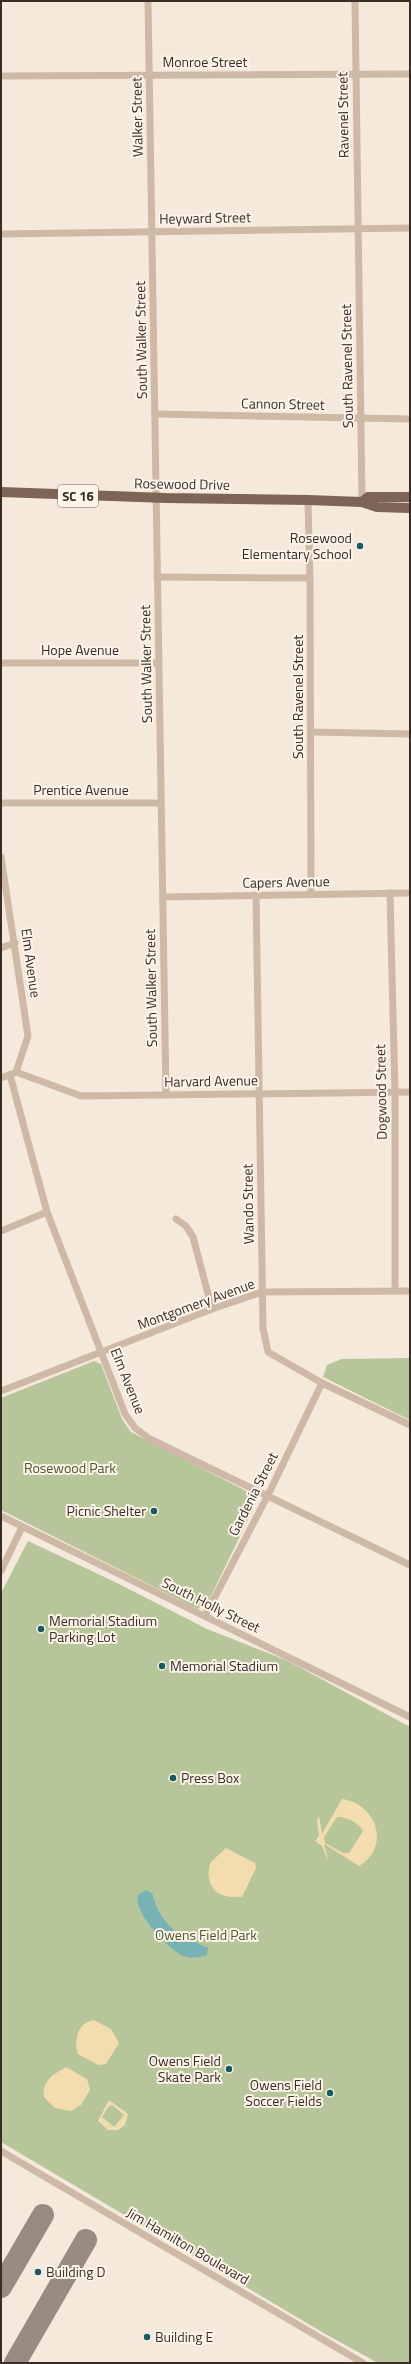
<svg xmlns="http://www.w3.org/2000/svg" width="411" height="2364" font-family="'Titillium Web',sans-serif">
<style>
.green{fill:#b6c59a}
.sand{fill:#f3ddaf;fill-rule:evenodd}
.water{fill:#77b2b5}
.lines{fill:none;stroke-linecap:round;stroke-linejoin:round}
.taxiway{stroke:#988b82;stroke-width:22}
.street{stroke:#ceb9a6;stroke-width:7}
.primary{stroke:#7d6457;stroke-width:10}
.poi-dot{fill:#185a60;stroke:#fcf3e9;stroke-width:1.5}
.labels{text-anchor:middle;stroke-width:4;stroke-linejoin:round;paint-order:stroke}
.shield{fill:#fcf3e9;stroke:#746862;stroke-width:1}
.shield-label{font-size:13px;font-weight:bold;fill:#3a2d28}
.street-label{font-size:14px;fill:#3a2d28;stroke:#fcf3e9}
.poi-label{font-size:14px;fill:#3a2d28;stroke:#fcf3e9;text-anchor:start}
.park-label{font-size:14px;fill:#485b29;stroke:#fcf3e9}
</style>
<rect width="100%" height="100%" fill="#f5e9dc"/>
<g class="green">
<path d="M410,1358V1420L323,1377L327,1365L342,1359Z"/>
<path d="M94,1361L101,1364L122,1419L131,1432L256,1496L258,1499L208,1602L198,1609L1,1510V1398Z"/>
<path d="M28,1541L115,1582L207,1629L288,1661L410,1727V2363H378L327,2335L1,2142V1593Z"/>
</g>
<g class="sand">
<path d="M342,1799C376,1803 392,1847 359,1866L324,1844L329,1862L322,1846L315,1841L319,1836L317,1820L319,1816L322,1834ZM337,1817C346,1816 359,1823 363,1831L349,1853H343L325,1843L324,1837Z"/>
<path d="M226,1848L255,1863L256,1868L242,1897C237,1896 232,1898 226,1896C210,1893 205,1876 211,1862Z"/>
<path d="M94,2020L111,2029L119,2043L106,2064L98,2065L78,2054C73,2040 78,2022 94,2020Z"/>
<path d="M66,2067L87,2079L90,2090L81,2105L71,2111L55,2108L44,2097C42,2080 53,2075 66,2067Z"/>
<path d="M109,2100L128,2114L125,2125L118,2130H108L98,2121ZM112,2105L124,2115L114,2127L102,2117L109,2106Z"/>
</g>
<path class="water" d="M146,1890L152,1893C162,1928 178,1935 208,1948L207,1955C200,1957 193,1959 186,1957C170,1952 132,1911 138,1895Z"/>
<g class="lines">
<g class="taxiway">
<path d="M1,2287L43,2215"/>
<path d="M15,2363L86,2240"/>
</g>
<g class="street">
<path d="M148,1L166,1095"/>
<path d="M355,1L362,502"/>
<path d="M1,76L410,74"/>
<path d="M1,234L410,228"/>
<path d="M155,414L410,419"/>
<path d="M308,500L310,583L311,894"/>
<path d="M157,577L310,578"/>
<path d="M1,663H159"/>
<path d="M311,732L410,734"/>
<path d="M1,803H161"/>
<path d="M1,857L28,1036L16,1072"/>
<path d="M390,893L395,1092V1291"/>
<path d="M256,895L263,1328L268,1352L322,1383L410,1425"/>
<path d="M163,897L410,893"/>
<path d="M1,948L15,943"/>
<path d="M16,1072L81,1096L410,1092"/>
<path d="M10,1075L47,1212L125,1414L135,1428L150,1439L410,1565"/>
<path d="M1,1078L14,1073"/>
<path d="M176,1219L186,1226L193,1237L212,1309"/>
<path d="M1,1231L47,1212"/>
<path d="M1,1391L212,1309L262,1292L410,1291"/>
<path d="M1,1516L410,1717"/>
<path d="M1,1571L22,1527"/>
<path d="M205,1616L268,1495L322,1383"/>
<path d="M1,2151L363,2363"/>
</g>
<g class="primary">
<path d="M1,492L166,498L308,500L362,502L377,507L410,508"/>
<path d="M362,502L368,497H410"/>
</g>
</g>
<g class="poi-dot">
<circle cx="360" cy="546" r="4"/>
<circle cx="154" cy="1511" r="4"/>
<circle cx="41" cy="1629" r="4"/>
<circle cx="162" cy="1666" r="4"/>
<circle cx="173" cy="1778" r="4"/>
<circle cx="229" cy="2069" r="4"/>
<circle cx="330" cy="2093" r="4"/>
<circle cx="38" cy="2272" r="4"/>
<circle cx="147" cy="2337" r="4"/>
</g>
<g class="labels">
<rect class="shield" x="58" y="485" width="40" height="22" rx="3"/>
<g class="shield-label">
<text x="78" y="501">SC 16</text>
</g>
<g class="street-label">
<text x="205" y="67">Monroe Street</text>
<text transform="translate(343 115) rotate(-91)" y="5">Ravenel Street</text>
<text transform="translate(137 117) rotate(-91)" y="5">Walker Street</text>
<text transform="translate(205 218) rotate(-1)" y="5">Heyward Street</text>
<text transform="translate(141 340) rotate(-91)" y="5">South Walker Street</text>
<text transform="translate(347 366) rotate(-91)" y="5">South Ravenel Street</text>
<text transform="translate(283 404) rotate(1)" y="5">Cannon Street</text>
<text transform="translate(182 484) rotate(1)" y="5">Rosewood Drive</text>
<text x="80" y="655">Hope Avenue</text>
<text transform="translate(146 664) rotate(-91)" y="5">South Walker Street</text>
<text transform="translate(298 697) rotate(-90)" y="5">South Ravenel Street</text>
<text x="81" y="795">Prentice Avenue</text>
<text transform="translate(286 882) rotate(-1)" y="5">Capers Avenue</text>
<text transform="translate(31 963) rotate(82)" y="5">Elm Avenue</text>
<text transform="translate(151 988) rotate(-91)" y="5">South Walker Street</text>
<text transform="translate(211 1081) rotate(-1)" y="5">Harvard Avenue</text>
<text transform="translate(381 1092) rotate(-91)" y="5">Dogwood Street</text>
<text transform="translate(248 1204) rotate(-91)" y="5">Wando Street</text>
<text transform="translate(196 1304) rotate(-20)" y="5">Montgomery Avenue</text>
<text transform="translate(128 1381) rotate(68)" y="5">Elm Avenue</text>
<text transform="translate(253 1494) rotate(-63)" y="5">Gardenia Street</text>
<text transform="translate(211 1605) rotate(26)" y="5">South Holly Street</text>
<text transform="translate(188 2246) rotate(30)" y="5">Jim Hamilton Boulevard</text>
</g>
<g class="poi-label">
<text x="352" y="543" text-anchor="end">Rosewood<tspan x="352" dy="16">Elementary School</tspan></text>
<text x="146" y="1516" text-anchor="end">Picnic Shelter</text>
<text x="49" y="1626">Memorial Stadium<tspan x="49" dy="16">Parking Lot</tspan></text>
<text x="170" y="1671">Memorial Stadium</text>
<text x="181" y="1783">Press Box</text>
<text x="221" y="2066" text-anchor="end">Owens Field<tspan x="221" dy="16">Skate Park</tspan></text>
<text x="322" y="2090" text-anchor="end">Owens Field<tspan x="322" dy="16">Soccer Fields</tspan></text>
<text x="46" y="2277">Building D</text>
<text x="155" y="2342">Building E</text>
</g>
<g class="park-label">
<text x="70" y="1473">Rosewood Park</text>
<text x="206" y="1940">Owens Field Park</text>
</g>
</g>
<rect width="411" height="2364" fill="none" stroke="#3a2d28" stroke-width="4"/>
</svg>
